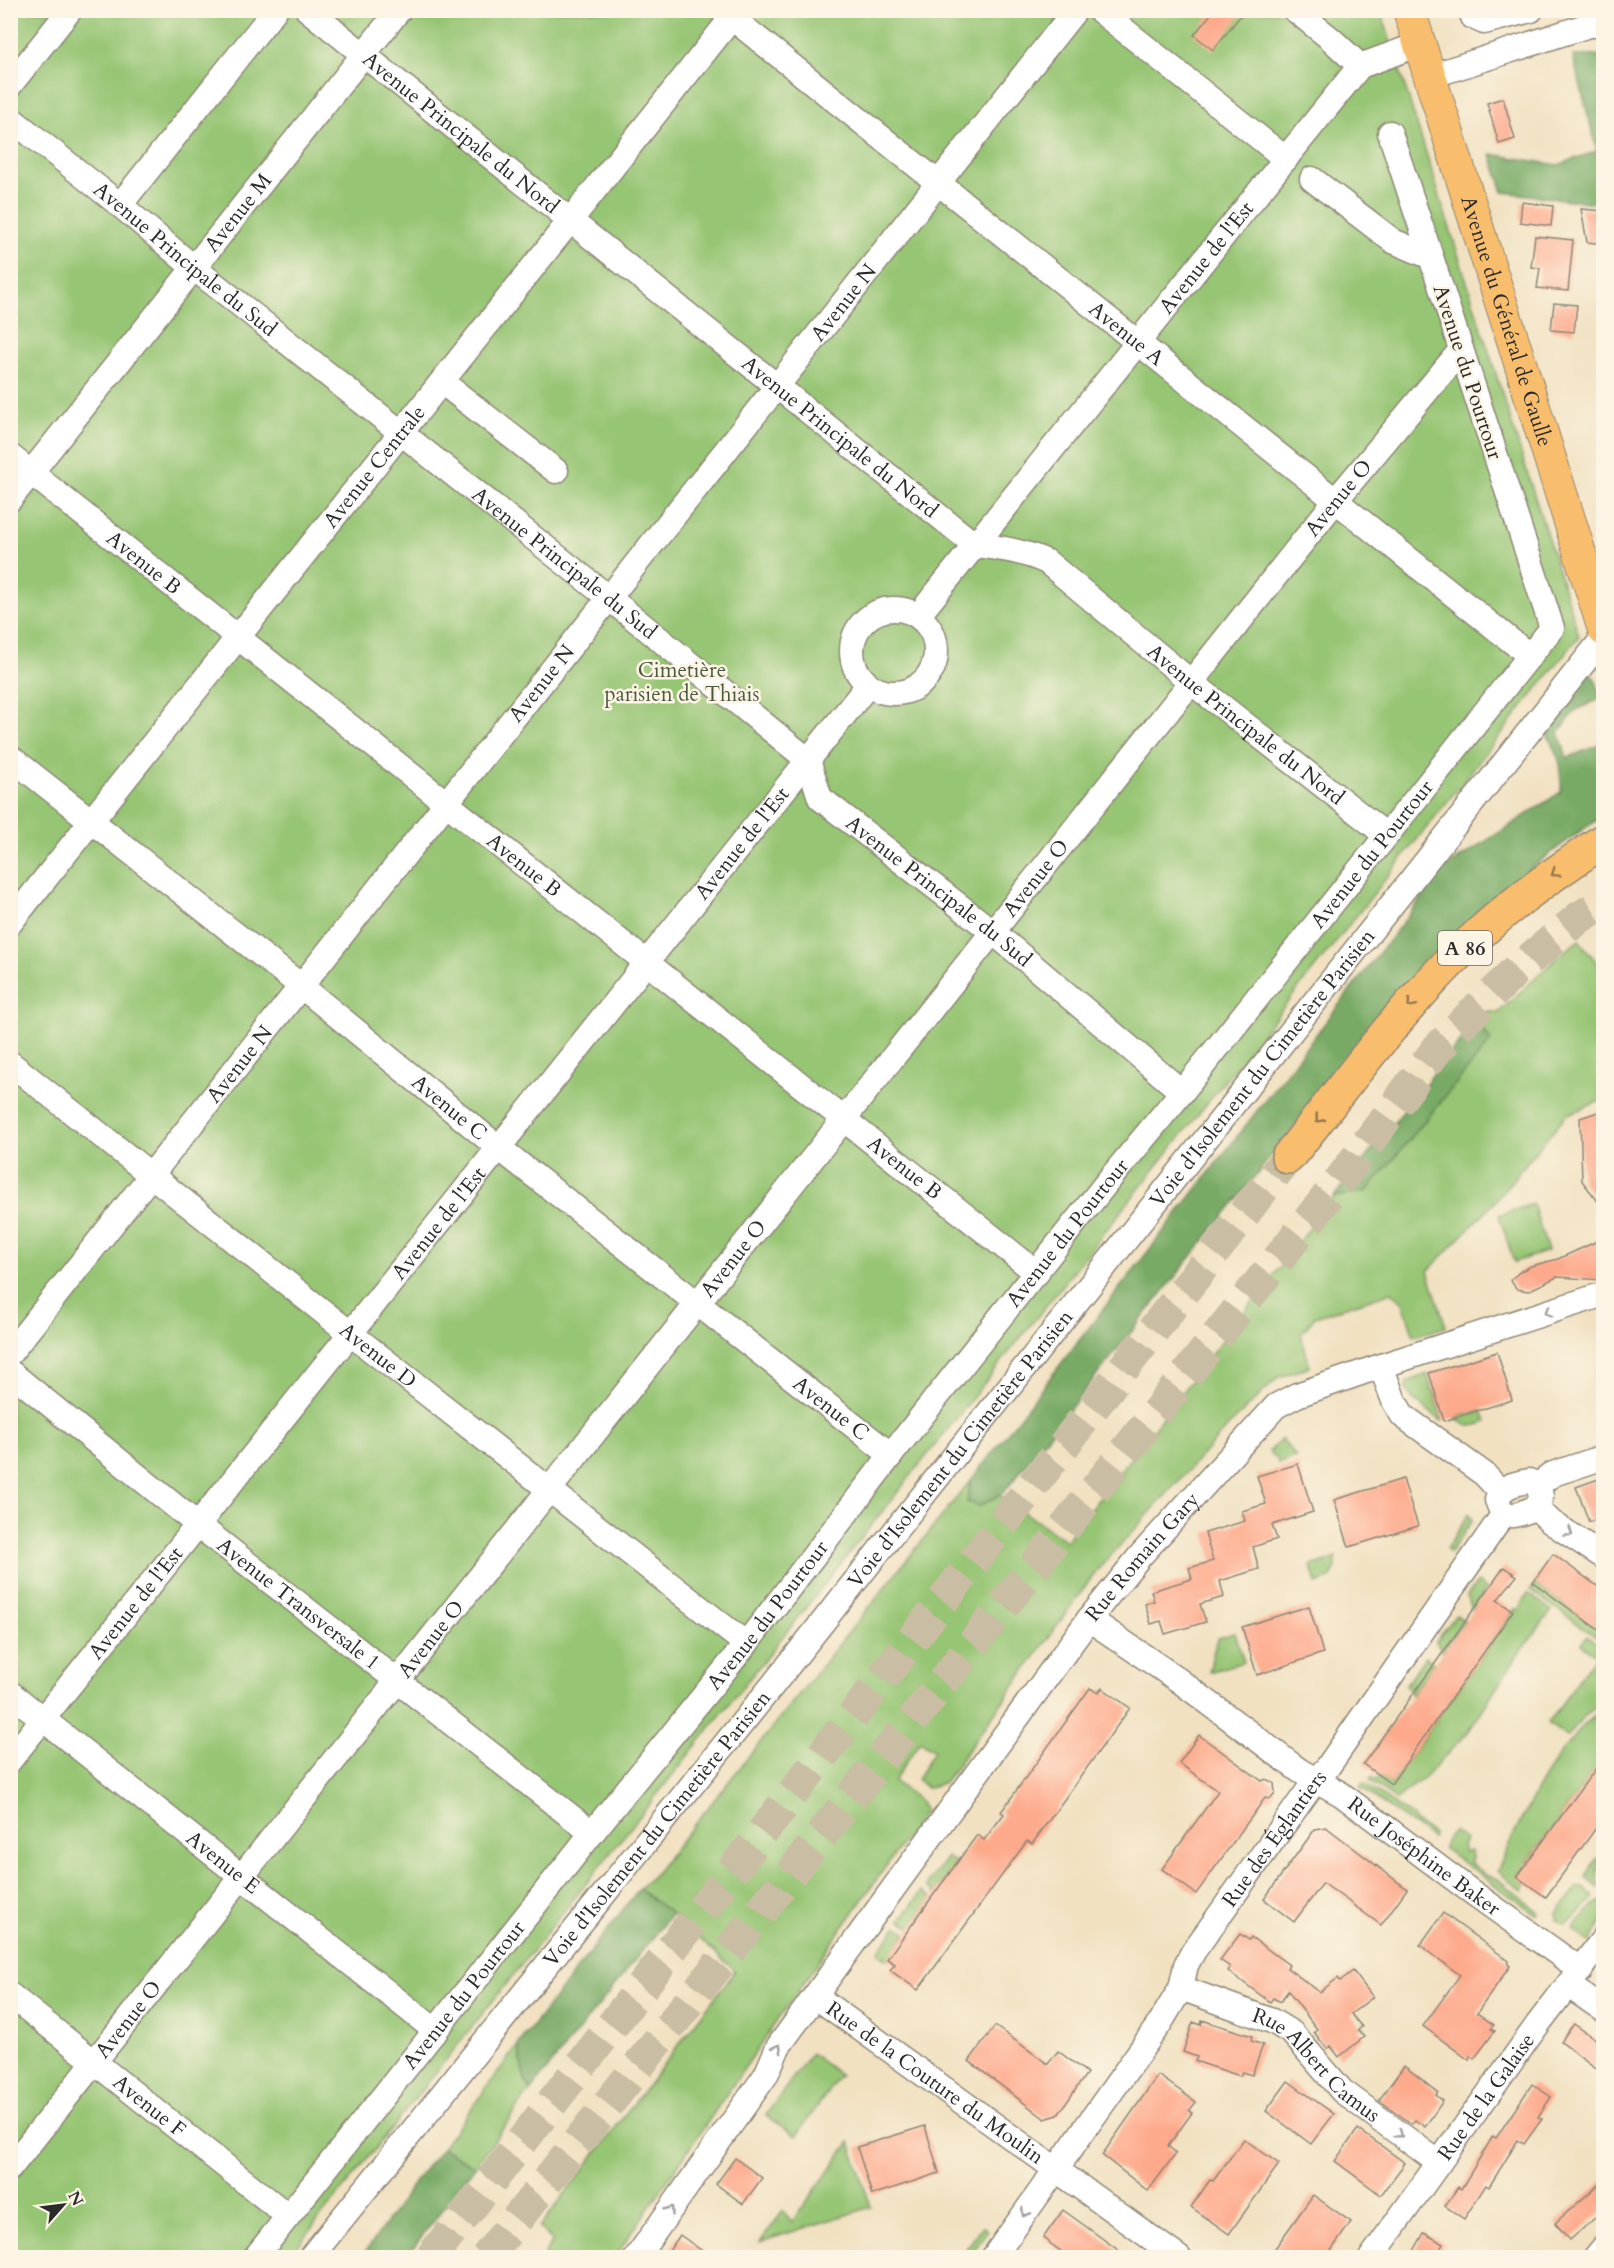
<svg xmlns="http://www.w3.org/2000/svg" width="1614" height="2268" font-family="Cardo,serif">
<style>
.green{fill:#96c573;stroke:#60784f;stroke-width:1.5}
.forest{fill:#78aa65;stroke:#526a48;stroke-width:1.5}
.building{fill:#fdaa8c}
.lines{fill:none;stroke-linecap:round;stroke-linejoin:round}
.highway-tunnel{stroke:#c9bda3;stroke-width:33;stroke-dasharray:33 16;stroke-linecap:butt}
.minor-casing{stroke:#8e8676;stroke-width:27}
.major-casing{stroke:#8e8676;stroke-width:34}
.highway-casing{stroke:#8e8676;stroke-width:36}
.minor{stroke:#fff;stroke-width:24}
.major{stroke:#f9be6d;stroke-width:32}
.highway{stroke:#f9be6d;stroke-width:33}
.oneway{stroke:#92744c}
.oneway2{stroke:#a0a0a0}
.labels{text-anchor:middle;stroke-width:5;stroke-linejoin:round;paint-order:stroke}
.shield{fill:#fcf5e5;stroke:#6a6863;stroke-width:1.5}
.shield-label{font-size:20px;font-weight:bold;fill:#2b2b2b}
.street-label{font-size:21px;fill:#2b2b2b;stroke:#fcf5e5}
.park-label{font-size:21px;fill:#4b5941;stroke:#fcf5e5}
</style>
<rect width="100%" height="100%" fill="#fcf5e5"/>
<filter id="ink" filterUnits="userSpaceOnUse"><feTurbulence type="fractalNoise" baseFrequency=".0167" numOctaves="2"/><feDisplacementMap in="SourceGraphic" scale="12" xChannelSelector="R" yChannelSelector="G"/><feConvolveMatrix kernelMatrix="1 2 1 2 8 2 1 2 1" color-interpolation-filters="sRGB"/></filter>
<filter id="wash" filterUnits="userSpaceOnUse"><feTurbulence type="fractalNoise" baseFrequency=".008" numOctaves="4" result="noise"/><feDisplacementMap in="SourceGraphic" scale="24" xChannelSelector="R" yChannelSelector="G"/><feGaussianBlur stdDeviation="1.35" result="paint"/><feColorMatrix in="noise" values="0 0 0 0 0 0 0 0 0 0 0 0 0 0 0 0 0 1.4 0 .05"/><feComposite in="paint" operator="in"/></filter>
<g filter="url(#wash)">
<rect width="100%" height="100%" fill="#f1e1c1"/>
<g class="green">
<path d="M11,11H1381L1579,636L289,2257L11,2258Z"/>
<path d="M1579,940L1603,970V1100L1566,1115L1491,1206L1428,1271L1446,1327L1414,1336L1403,1303L1392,1292L1315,1317L1301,1334L1310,1367L1279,1377L1234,1420L1095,1573L945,1782L927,1788L917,1779L934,1751L920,1741L894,1781L919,1800L925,1811L785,2009L615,2257H542L553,2241L539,2228L735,1971L672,1914L639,1889L657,1871L971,1480L967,1502L980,1506L999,1495L1066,1541L1334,1197L1367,1191L1490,1041L1477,1020L1488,1011L1498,1013L1557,957Z"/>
<path d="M1533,1204L1548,1251L1514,1262L1499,1215Z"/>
<path d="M1427,1374L1432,1391L1434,1390L1442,1421L1412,1398L1406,1389L1407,1382Z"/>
<path d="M1482,1410L1486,1422C1472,1427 1467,1429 1456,1418Z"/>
<path d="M1282,1439L1296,1457L1278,1464L1277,1458L1269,1452Z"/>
<path d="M1469,1514L1472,1521L1450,1553L1446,1549Z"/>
<path d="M1336,1558V1568L1330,1579L1316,1584L1311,1566Z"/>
<path d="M1478,1582L1486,1589L1472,1609L1467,1596Z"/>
<path d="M1535,1584L1603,1633V1642L1530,1590Z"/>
<path d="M1528,1593L1552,1611L1519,1653L1469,1731L1426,1776L1396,1800L1370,1781L1372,1777L1376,1780L1379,1776L1391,1784L1515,1609L1518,1610Z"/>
<path d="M1456,1615L1464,1620L1442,1651L1436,1641Z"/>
<path d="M1235,1633L1244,1662L1209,1672L1217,1638Z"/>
<path d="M1587,1636L1603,1648V1701L1585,1716L1566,1737L1548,1723L1596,1655L1581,1644Z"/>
<path d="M1425,1657L1434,1663L1411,1695L1406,1684Z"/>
<path d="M1603,1708V1759L1517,1876L1526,1883L1522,1890L1497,1871C1525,1811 1551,1750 1603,1708Z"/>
<path d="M1363,1783L1413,1817L1415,1822L1431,1832L1433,1834L1432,1838L1360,1787Z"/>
<path d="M1453,1831L1465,1840L1462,1846L1464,1852L1471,1851L1472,1858L1470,1862L1487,1876L1500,1881L1539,1912L1537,1915L1443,1848L1447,1838Z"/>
<path d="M947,1857L956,1863L935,1893L926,1886Z"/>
<path d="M1597,1858L1601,1861L1597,1869L1598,1887L1586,1877Z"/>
<path d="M1578,1888H1583L1593,1895V1899C1583,1906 1576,1921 1565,1925L1557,1919V1913Z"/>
<path d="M922,1891L932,1898L910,1927L901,1920Z"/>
<path d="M1601,1901L1603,1903V1922L1589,1943L1573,1929L1588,1911Z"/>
<path d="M897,1926L906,1932L892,1955L887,1959L878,1952Z"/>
<path d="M518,2045L524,2077L530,2091L475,2167L442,2148Z"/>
<path d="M811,2053L840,2075L796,2136L766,2115Z"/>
<path d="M850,2142L871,2207L760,2242L783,2211L792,2222Z"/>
<path d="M983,2226L988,2231L969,2257H960Z"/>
</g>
<g class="forest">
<path d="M1573,56H1603V204L1503,192L1491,154L1558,165L1597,151Z"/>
<path d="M1588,672L1595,679L1602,698L1576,710L1559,732L1567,758L1603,743V816C1535,860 1474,915 1417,973L1004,1492L980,1506L967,1502L971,1480L1445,868L1561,792C1562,763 1559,752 1543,728Z"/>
<path d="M1477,1020L1491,1041L1367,1191L1334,1197Z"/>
<path d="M639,1889L672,1914L530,2091L524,2077L518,2045Z"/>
<path d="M442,2148L475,2167L406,2257H362L419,2176Z"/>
</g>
<g id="blocks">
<g class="building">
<path d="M1214,10H1245L1213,50L1194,35Z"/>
<path d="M1503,98L1515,139L1499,144L1487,103Z"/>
<path d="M1522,202L1553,206L1551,226L1520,222Z"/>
<path d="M1581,209L1604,211V244L1587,242Z"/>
<path d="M1535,236L1573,240L1568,291L1537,288L1540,268L1531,267Z"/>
<path d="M1554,303L1577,305L1574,332L1551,330Z"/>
<path d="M1604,1110V1209L1582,1181L1580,1118Z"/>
<path d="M1604,1238V1280L1557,1277L1528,1291L1517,1289L1510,1280L1521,1271L1531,1266L1558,1259Z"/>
<path d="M1497,1352L1512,1400L1444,1421L1429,1373Z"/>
<path d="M1298,1464L1313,1512L1272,1525L1277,1539L1253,1547L1259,1569L1220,1581L1224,1597L1200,1604L1206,1622L1165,1634L1161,1621L1151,1624L1145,1604L1154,1601L1151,1591L1192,1579L1189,1568L1213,1561L1205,1533L1245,1521L1242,1511L1266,1504L1257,1476Z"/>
<path d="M1604,1477V1517L1589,1522L1576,1487Z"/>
<path d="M1403,1479L1418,1526L1349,1547L1334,1500Z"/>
<path d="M1553,1554L1604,1591V1634L1533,1582Z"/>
<path d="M1504,1567L1517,1576L1497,1600L1513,1611L1391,1784L1363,1764Z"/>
<path d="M1309,1606L1323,1653L1257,1675L1242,1627Z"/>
<path d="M1090,1688L1098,1693L1102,1688L1130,1708L1032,1844L1027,1841L918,1990L890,1970L895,1964L887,1959L977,1835L984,1840L1004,1814L1001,1812Z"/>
<path d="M1199,1735L1262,1781L1266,1779L1274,1783L1275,1793L1270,1799L1265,1798L1196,1894L1162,1869L1218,1791L1179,1763Z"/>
<path d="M1604,1757V1817L1546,1897L1517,1877Z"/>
<path d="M1326,1827L1407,1889L1381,1925L1323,1883L1294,1922L1264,1899L1315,1829Z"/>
<path d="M1443,1913L1509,1961L1508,1964L1510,1966L1477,2013L1494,2025L1491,2029L1495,2031L1474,2059L1470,2056L1469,2060L1423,2026L1460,1975L1420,1945Z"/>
<path d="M1240,1934L1249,1940L1251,1937L1289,1965L1287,1968L1320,1992L1338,1978L1340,1981L1353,1971L1373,1997L1351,2014L1362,2027L1358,2030L1364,2037L1339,2057L1331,2046L1327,2049L1314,2032L1317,2029L1288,1991L1280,2002L1273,1998L1270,2002L1228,1971L1230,1967L1220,1960Z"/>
<path d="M1202,2020L1252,2036L1251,2041L1263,2045L1252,2075L1242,2072L1240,2076L1195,2061L1197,2057L1183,2052L1193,2022L1201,2025Z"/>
<path d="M1574,2024L1604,2045V2059L1596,2068L1561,2042Z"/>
<path d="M995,2026L1048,2064L1058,2051L1087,2073L1058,2115L1045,2119L969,2061Z"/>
<path d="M1404,2066L1438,2092L1436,2095L1443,2101L1425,2127L1415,2120L1412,2124L1379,2100Z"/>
<path d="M1158,2075L1196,2102L1189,2111L1192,2113L1168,2146L1176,2153L1148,2191L1102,2155Z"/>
<path d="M1288,2081L1334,2114L1311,2144L1266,2111Z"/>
<path d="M1532,2084L1551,2097L1538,2117L1542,2119L1524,2144L1518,2140L1489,2187L1486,2185L1464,2219L1445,2206L1458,2187L1461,2189L1493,2136L1496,2138Z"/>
<path d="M925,2126L939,2173L872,2195L857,2147Z"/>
<path d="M1358,2129L1405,2163L1381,2195L1335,2161Z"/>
<path d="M1244,2139L1279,2164L1229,2234L1191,2207L1210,2180L1213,2181Z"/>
<path d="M735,2158L762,2178L743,2204L716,2184Z"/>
<path d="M1604,2180V2210L1570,2240L1555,2223Z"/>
<path d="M1313,2195L1351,2222L1326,2258H1268Z"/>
<path d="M1063,2210L1088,2228L1129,2258H1070L1043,2238Z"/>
<path d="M1424,2233L1444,2244L1436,2258H1410Z"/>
<path d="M680,2235L712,2258H664Z"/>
</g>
</g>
</g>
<g filter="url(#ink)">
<use href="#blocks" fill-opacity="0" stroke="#8e8676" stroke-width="1.5"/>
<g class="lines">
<g class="highway-tunnel">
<path d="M431,2258L1288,1157"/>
<path d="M486,2258L1332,1191L1438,1048L1513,973L1580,917L1604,903"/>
</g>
<defs>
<g id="minor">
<path id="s1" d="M308,10L975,545C1001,548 1023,551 1047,562L1191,682L1386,835"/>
<path id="s2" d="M722,10L1530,656"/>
<path d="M1099,10L1286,159"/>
<path d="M1295,10L1331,39L1360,66L1420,44"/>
<path d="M1471,10L1473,17L1484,22L1531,10"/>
<path d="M1431,76L1589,25H1604"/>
<path d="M10,85L70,10"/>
<path id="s3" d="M10,118L120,205L194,268L609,598L808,760L820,798L993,932L1182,1092"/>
<path d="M1390,133L1431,257"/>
<path d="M120,205L275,10"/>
<path d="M442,382L556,471"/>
<path id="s4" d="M10,456L1037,1273"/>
<path id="s5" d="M10,499L399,10"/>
<circle cx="894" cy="651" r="42"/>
<path id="s6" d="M918,616L1360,66"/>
<path id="s7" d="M10,757L301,986L499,1148L891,1455"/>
<path id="s8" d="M10,923L738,10"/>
<path id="s9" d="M10,1063L351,1334L746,1644"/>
<path id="s10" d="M10,1353L1073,13"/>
<path d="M1381,1366L1394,1401L1403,1416L1484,1474L1500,1491"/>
<path id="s11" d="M10,1372L198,1525L592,1833"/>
<path d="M1529,1481L1538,1485L1541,1496L1539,1505C1530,1511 1513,1517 1503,1515L1497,1500C1501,1486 1516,1483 1529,1481Z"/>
<path d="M1538,1485L1553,1474L1604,1457"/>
<path d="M1536,1507L1551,1522L1604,1557"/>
<path id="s12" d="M1089,1619L1177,1679L1300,1771L1341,1794L1469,1890L1581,1970"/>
<path id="s13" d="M10,1693L436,2031"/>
<path id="s14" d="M10,1760L868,685"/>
<path d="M1569,1986L1604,2010"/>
<path id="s15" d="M1181,1988L1272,2021L1292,2033L1342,2091L1439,2163"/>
<path id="s16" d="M10,1995L288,2216"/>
<path id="s17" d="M815,1996L1179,2258"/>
<path id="s18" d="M10,2168L1336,500L1461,350"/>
<path id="s19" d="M255,2258L592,1833L746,1644L891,1455L1108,1181L1182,1092L1552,628L1431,257L1393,241L1312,179"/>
<path id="s20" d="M310,2258L772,1686L1604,637"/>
<path id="s21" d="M636,2258L766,2075L778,2047L1089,1619L1140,1556L1276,1406L1297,1395L1381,1366L1604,1294"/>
<path id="s22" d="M993,2258L1160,2023L1181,1988L1186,1965L1193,1952L1315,1781L1327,1768L1503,1515"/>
<path id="s23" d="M1371,2258L1538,2024L1604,1938"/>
<path d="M1595,2258L1604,2247"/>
</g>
<g id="major">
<path id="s24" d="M1409,10L1604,630"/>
</g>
<path id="highway" d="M1288,1157C1349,1081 1407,999 1480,933C1518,898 1561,869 1604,840"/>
</defs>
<use href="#minor" class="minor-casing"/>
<use href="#major" class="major-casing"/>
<use href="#highway" class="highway-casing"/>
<use href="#minor" class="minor"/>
<use href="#major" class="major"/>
<use href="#highway" class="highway"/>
</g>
<defs><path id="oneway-chevron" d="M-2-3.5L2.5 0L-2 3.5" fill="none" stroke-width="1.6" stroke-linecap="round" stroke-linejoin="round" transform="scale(1.5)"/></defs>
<g class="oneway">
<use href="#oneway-chevron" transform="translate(1555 873) rotate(145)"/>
<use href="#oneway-chevron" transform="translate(1411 1004) rotate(131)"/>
<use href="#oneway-chevron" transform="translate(1319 1119) rotate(129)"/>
</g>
<g class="oneway2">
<use href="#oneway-chevron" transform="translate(1548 1312) rotate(162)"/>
<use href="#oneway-chevron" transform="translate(1569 1533) rotate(34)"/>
<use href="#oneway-chevron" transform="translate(778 2048) rotate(-61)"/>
<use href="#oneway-chevron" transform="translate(1399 2134) rotate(37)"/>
<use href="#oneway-chevron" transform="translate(670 2210) rotate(-54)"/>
<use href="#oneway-chevron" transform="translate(1025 2213) rotate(123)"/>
</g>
</g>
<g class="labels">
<rect class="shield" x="1438" y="931" width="54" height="34" rx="4.5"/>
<g class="shield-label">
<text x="1465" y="955">A 86</text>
</g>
<g class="street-label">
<text dy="7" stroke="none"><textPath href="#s1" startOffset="196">Avenue Principale du Nord</textPath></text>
<text dy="7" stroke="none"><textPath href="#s5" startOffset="366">Avenue M</textPath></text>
<text dy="7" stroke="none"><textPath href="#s6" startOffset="460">Avenue de l'Est</textPath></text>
<text dy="7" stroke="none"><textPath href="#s3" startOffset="225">Avenue Principale du Sud</textPath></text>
<text dy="7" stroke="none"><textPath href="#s10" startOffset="1341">Avenue N</textPath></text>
<text dy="7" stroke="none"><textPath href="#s24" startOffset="326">Avenue du Général de Gaulle</textPath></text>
<text dy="7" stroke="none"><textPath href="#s2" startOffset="518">Avenue A</textPath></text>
<text transform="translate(1468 372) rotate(72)" y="7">Avenue du Pourtour</text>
<text dy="7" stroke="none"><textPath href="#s1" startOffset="682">Avenue Principale du Nord</textPath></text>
<text dy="7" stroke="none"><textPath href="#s8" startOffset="584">Avenue Centrale</textPath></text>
<text dy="7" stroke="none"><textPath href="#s18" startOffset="2134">Avenue O</textPath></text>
<text dy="7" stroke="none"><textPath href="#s4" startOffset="171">Avenue B</textPath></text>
<text dy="7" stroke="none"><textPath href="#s3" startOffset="711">Avenue Principale du Sud</textPath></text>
<text dy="7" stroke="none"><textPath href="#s10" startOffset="855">Avenue N</textPath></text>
<text dy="7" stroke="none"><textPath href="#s1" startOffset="1186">Avenue Principale du Nord</textPath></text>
<text dy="7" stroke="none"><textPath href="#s14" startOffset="1173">Avenue de l'Est</textPath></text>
<text dy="7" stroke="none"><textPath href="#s19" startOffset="1794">Avenue du Pourtour</textPath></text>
<text dy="7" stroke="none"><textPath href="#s4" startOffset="657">Avenue B</textPath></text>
<text dy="7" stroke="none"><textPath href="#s18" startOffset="1648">Avenue O</textPath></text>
<text dy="7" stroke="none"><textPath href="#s3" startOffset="1215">Avenue Principale du Sud</textPath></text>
<text dy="7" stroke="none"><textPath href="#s10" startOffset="369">Avenue N</textPath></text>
<text dy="7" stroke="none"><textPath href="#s20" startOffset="1524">Voie d'Isolement du Cimetière Parisien</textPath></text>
<text dy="7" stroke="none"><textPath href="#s7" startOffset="562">Avenue C</textPath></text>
<text dy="7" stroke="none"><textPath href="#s4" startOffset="1143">Avenue B</textPath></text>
<text dy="7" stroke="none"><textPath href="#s14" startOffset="687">Avenue de l'Est</textPath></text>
<text dy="7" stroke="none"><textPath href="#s19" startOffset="1308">Avenue du Pourtour</textPath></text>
<text dy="7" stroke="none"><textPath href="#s18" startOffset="1162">Avenue O</textPath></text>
<text dy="7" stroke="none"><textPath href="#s9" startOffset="470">Avenue D</textPath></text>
<text dy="7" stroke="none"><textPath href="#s7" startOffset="1048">Avenue C</textPath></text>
<text dy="7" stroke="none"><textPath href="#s20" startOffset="1038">Voie d'Isolement du Cimetière Parisien</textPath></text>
<text dy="7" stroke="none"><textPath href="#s21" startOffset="866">Rue Romain Gary</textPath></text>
<text dy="7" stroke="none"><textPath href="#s14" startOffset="201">Avenue de l'Est</textPath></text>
<text dy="7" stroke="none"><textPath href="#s11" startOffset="370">Avenue Transversale 1</textPath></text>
<text dy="7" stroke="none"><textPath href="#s19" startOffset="822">Avenue du Pourtour</textPath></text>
<text dy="7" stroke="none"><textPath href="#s18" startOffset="676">Avenue O</textPath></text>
<text dy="7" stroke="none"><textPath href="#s20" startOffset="552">Voie d'Isolement du Cimetière Parisien</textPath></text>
<text dy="7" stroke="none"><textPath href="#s22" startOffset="507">Rue des Églantiers</textPath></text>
<text dy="7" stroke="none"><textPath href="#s12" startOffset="411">Rue Joséphine Baker</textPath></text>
<text dy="7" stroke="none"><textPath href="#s13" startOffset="272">Avenue E</textPath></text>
<text dy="7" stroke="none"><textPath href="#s19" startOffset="336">Avenue du Pourtour</textPath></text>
<text dy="7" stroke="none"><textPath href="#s18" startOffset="190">Avenue O</textPath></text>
<text dy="7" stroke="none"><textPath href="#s15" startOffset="159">Rue Albert Camus</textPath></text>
<text dy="7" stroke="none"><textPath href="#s17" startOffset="148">Rue de la Couture du Moulin</textPath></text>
<text dy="7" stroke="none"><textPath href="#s23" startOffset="198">Rue de la Galaise</textPath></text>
<text dy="7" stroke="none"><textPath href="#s16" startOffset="178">Avenue F</textPath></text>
</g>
<g class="park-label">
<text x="682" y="677">Cimetière<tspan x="682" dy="24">parisien de Thiais</tspan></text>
</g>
</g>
<rect width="1614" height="2268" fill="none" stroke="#fcf5e5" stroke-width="36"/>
<g transform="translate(63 2205) rotate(62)" stroke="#fcf5e5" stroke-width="4.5" paint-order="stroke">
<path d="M0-4.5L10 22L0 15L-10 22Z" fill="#2b2b2b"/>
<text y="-9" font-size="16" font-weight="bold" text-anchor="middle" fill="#2b2b2b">N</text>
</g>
</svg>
